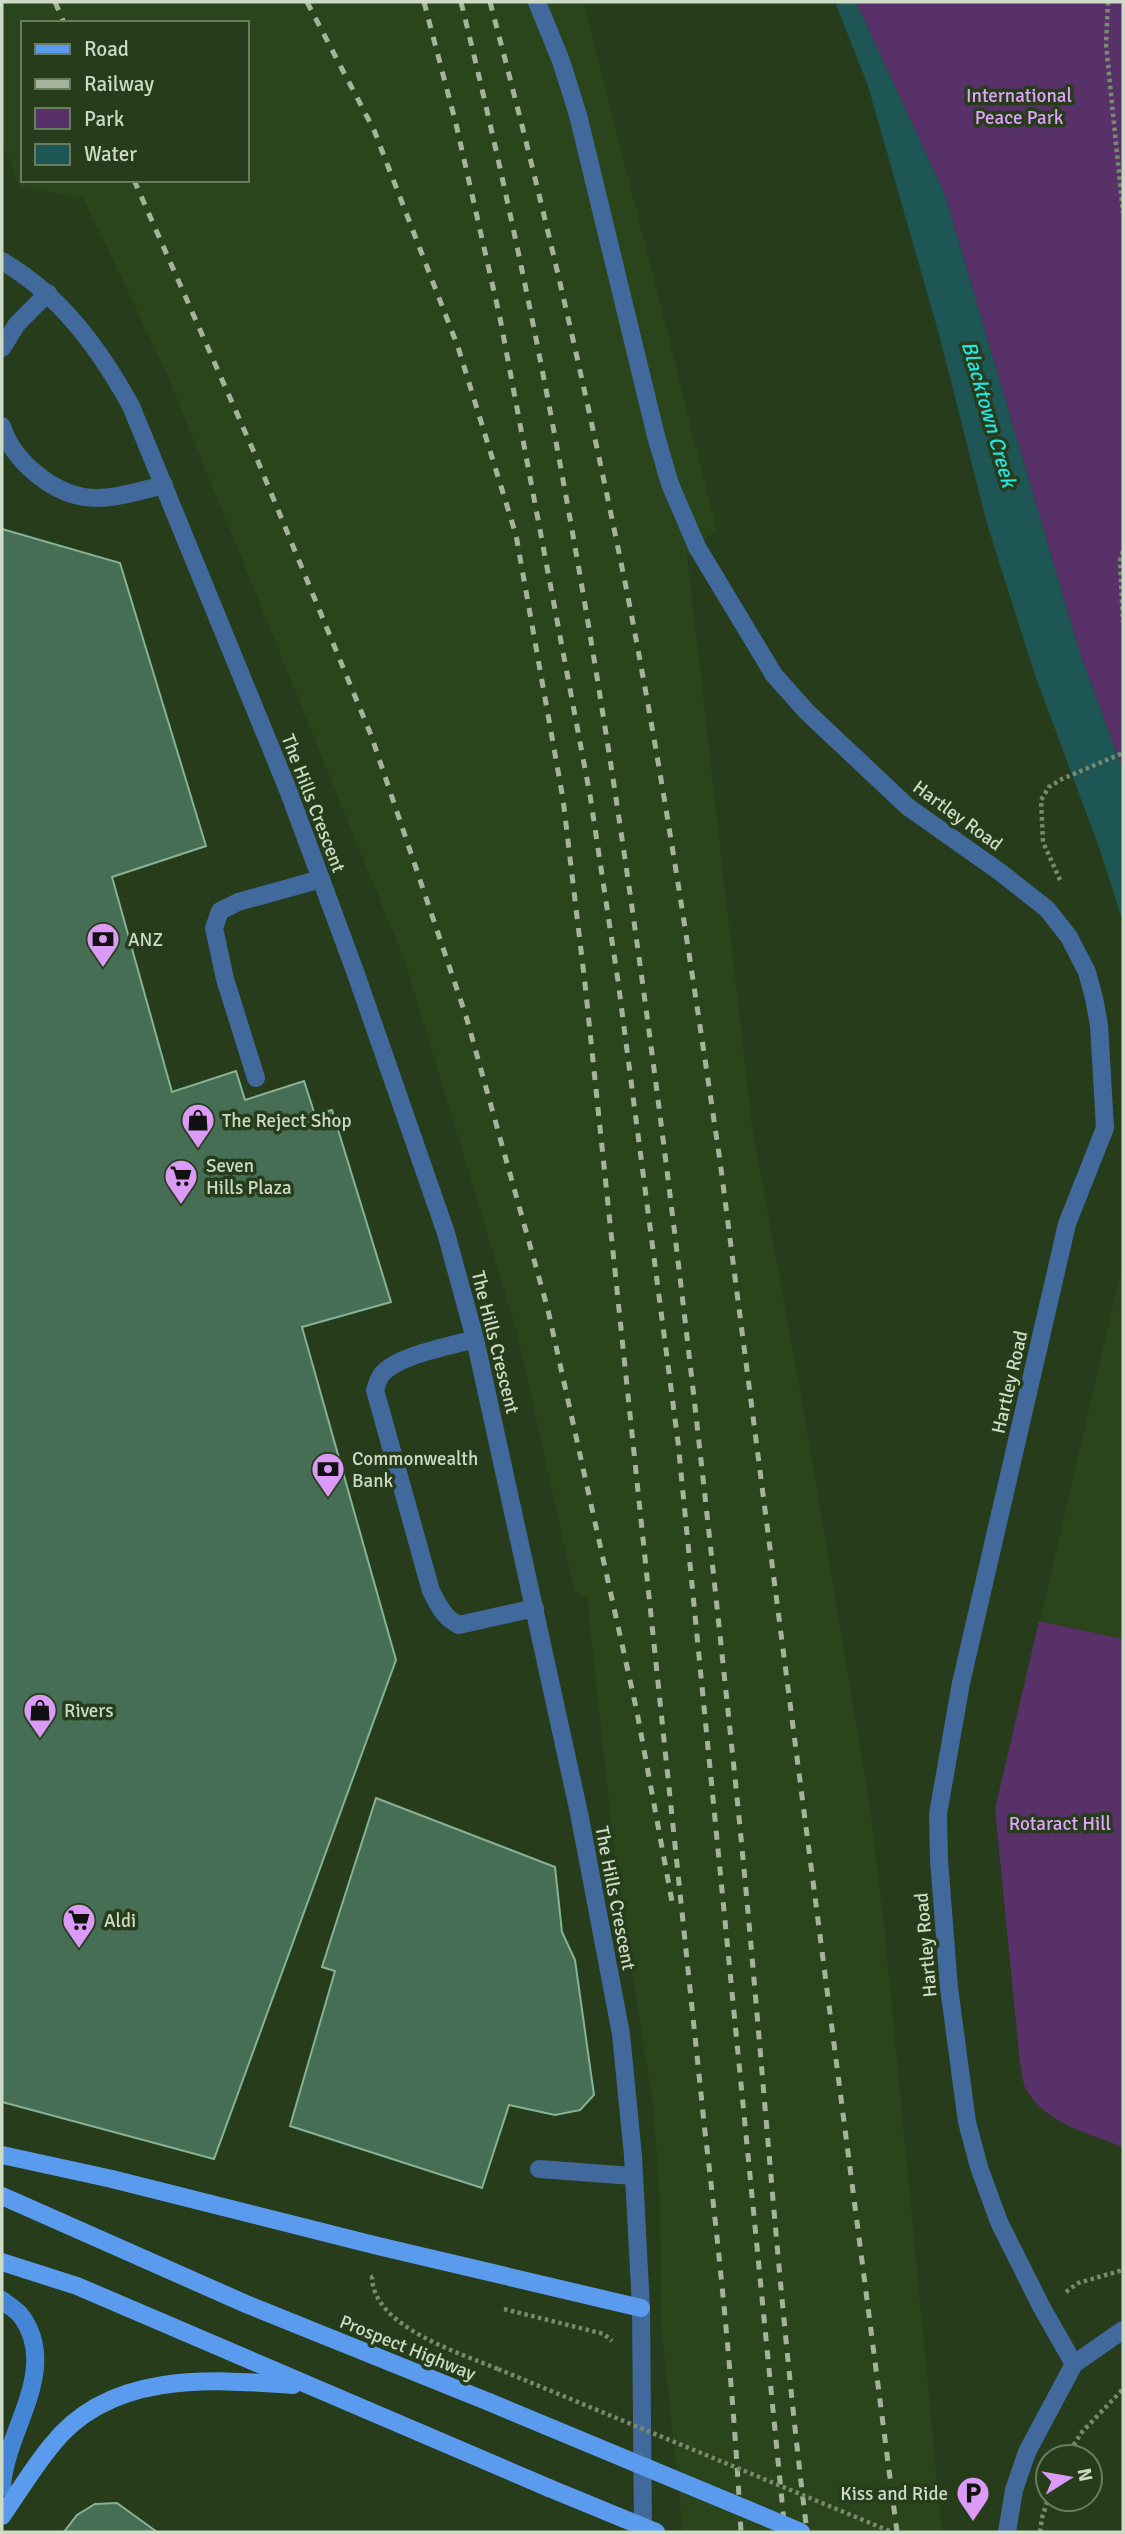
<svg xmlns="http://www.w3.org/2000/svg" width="1125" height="2534" font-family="Signika,sans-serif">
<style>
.built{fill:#2a441b;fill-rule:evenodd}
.green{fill:#583169}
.water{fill:#1e5656}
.building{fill:#456e54;stroke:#87b296;stroke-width:2}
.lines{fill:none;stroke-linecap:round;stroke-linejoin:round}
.path{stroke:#788a6e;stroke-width:4.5;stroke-dasharray:3.5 3.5;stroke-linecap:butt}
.lane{stroke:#42699b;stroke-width:18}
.street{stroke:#42699b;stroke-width:18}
.secondary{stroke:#4585d5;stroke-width:18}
.primary{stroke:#5b9bed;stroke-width:18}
.rail{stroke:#a4b49c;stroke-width:5;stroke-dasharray:9 9;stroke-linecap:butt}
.path-bridge{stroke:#788a6e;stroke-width:4.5;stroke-dasharray:3.5 3.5;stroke-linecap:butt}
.primary-bridge{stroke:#5b9bed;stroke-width:18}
.labels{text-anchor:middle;stroke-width:7;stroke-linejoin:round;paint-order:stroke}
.park-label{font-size:19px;fill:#e1a3fc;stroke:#263c1a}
.street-label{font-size:19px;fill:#cddbc6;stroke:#263c1a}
.poi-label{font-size:19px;fill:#cddbc6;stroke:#263c1a;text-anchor:start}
.water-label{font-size:21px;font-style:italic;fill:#23e5e6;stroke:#263c1a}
</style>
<rect width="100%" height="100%" fill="#263c1a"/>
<g class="built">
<path d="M2,2H584L717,530L687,555L752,1125L806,1424L870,1806L885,1934L942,2532H683L661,2326L660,2203L653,2104L617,1879L587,1599L574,1590L517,1333L406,965L166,372L83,198L20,187L2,141ZM23,23H247V180H23Z"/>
<path d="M1121,1270L1123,1271V1639L1040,1621Z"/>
</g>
<g class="green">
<path d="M856,2H1123V771L1079,650L945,195Z"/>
<path d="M1039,1621L1123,1639V2147C1090,2134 1044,2123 1026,2089C1022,2082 1022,2071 1020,2063L995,1809Z"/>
</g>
<path class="water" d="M835,2H856L945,195L1079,650L1123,771V922L1100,850L1035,675L987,524L940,338L868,86Z"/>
<g class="building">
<path d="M2,529L120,563L206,846L112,877L172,1092L236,1071L245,1100L304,1081L315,1115L332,1110L391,1302L302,1327L396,1660L214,2159L2,2102Z"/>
<path d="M376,1798L555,1867L562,1932L575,1960L594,2095L580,2110L555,2115L509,2105L482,2188L290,2126L335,1971L322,1967Z"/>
<path d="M117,2503L157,2532H64L77,2515L95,2504Z"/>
</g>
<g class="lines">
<g class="path">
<path d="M1108,2L1106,44L1123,213"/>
<path d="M1123,551L1120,561L1123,622"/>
<path d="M1060,880L1043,842L1041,800L1049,787L1062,779L1123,753"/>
<path d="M373,2277H372C373,2327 460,2353 498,2369"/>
<path d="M1066,2292L1078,2283L1123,2270"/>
<path d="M504,2309L604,2334L612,2341"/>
<path d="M1066,2457L1082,2432L1123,2389"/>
<path d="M1040,2532L1042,2518L1048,2499"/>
</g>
<g class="lane">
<path d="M537,2L561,61L578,115L656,436L670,484L697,547L774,675L807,712L908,807L1000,872L1047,909L1069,937L1087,972L1094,998L1099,1025L1105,1128"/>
<path d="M2,348L17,324L48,293"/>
<path d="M2,426C12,459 49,491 84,497C110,501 139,491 164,485"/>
<path d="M256,1078L225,979L214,928L220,911L238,902L321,879"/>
<path d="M475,1339C450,1346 398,1355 382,1374C378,1379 377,1385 375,1390L431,1591C439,1606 444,1618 459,1625L535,1608"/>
<path d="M539,2169L633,2176"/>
<path d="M1007,2532L1014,2490L1027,2452L1074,2364"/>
</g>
<g class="street">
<path d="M2,261C60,295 99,348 131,406L288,790L356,974L446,1233L475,1339L579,1813L621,2034L633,2156L641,2308L643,2532"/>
<path d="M1105,1128L1067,1224L961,1683L938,1814L939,1860L949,1988L967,2122L979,2167L999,2222L1042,2308L1074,2364L1123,2330"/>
</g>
<path class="secondary" d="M2,2300C8,2305 17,2310 22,2317C60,2371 5,2431 2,2487"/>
<g class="primary">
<path d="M2,2155L112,2179L378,2246L641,2308"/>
<path d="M2,2196L246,2304L489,2402"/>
<path d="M2,2262L77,2286L549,2488"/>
<path d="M2,2516C18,2493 33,2468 51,2446C109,2371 209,2379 293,2385"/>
</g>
<g class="rail">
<path d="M55,2L64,23"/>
<path d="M307,2L374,130L458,347L516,535L563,799L585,984L705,2132C721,2265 734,2398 741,2532"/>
<path d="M424,2L456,124L500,318L590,795L618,981L678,1442L785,2532"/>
<path d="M461,2C605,584 673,1182 735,1778C761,2029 776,2281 807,2532"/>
<path d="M490,2C542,197 587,394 627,592C664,781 692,971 720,1161L897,2532"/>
<path d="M134,180L257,459L371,735L466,1016L548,1310L637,1712L673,1907"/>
</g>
<path class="path-bridge" d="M498,2369L892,2532"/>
<g class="primary-bridge">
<path d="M489,2402L801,2532"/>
<path d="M549,2488L656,2532"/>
</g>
</g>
<defs>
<symbol id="bank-pin" viewBox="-11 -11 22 30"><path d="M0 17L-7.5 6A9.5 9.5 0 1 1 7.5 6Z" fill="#da9af6" stroke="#263c1a"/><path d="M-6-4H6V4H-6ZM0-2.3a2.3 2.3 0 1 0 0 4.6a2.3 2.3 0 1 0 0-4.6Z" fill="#111"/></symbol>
<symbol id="shop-pin" viewBox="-11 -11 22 30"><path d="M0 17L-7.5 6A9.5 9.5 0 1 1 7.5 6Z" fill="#da9af6" stroke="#263c1a"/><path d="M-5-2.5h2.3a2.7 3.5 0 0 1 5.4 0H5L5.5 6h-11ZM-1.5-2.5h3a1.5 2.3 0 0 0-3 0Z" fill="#111"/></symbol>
<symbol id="supermarket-pin" viewBox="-11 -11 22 30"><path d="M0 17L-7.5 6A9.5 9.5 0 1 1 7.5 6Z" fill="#da9af6" stroke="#263c1a"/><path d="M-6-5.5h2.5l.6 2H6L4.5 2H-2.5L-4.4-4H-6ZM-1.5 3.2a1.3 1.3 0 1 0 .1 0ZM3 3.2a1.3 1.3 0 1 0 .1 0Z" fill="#111"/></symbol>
<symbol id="parking-pin" viewBox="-11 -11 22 30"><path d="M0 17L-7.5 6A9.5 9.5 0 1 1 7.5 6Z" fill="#da9af6" stroke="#263c1a"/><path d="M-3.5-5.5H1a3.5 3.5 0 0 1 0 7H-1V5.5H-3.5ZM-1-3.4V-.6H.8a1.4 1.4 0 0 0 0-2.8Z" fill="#111"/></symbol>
</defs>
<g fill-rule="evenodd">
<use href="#bank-pin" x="84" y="920" width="38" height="52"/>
<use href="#shop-pin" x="179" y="1101" width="38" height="52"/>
<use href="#supermarket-pin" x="162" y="1157" width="38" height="52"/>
<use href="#bank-pin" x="309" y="1450" width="38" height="52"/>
<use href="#shop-pin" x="21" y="1691" width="38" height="52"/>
<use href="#supermarket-pin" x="60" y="1901" width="38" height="52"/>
<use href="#parking-pin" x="954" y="2474" width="38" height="52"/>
</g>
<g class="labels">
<g class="park-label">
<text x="1019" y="102">International<tspan x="1019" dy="22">Peace Park</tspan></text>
<text x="1060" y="1830">Rotaract Hill</text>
</g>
<g class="street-label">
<text transform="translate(314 803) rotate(69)" y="7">The Hills Crescent</text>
<text transform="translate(958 815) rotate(36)" y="7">Hartley Road</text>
<text transform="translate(496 1342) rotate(76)" y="7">The Hills Crescent</text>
<text transform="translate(1009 1382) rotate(-77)" y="7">Hartley Road</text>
<text transform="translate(616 1898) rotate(79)" y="7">The Hills Crescent</text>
<text transform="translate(925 1945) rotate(-95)" y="7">Hartley Road</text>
<text transform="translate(408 2347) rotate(22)" y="7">Prospect Highway</text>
</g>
<g class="poi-label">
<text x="128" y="946">ANZ</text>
<text x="222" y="1127">The Reject Shop</text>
<text x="206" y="1172">Seven<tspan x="206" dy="22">Hills Plaza</tspan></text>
<text x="352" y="1465">Commonwealth<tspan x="352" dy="22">Bank</tspan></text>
<text x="64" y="1717">Rivers</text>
<text x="104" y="1927">Aldi</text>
<text x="948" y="2500" text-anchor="end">Kiss and Ride</text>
</g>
<g class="water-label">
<text transform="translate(989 414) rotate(74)" y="7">Blacktown Creek</text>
</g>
</g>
<rect width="1125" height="2534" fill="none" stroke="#cddbc6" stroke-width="7"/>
<rect x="21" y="21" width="228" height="161" fill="#263c1a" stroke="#697c5f" stroke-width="2"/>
<rect x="35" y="44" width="35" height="10" fill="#5b9bed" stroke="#697c5f" stroke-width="2"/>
<text x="84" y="56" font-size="21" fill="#cddbc6">Road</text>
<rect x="35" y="79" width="35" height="10" fill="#a4b49c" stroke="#697c5f" stroke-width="2"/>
<text x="84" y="91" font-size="21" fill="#cddbc6">Railway</text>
<rect x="35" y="108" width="35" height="21" fill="#583169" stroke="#697c5f" stroke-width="2"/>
<text x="84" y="126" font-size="21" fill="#cddbc6">Park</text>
<rect x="35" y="144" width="35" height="21" fill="#1e5656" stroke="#697c5f" stroke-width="2"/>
<text x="84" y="161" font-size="21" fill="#cddbc6">Water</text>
<g transform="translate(1069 2478) rotate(79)"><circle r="33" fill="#263c1a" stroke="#697c5f" stroke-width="2"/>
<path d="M0-5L12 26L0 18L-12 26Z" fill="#da9af6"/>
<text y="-10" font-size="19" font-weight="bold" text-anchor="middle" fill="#cddbc6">N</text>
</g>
</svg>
